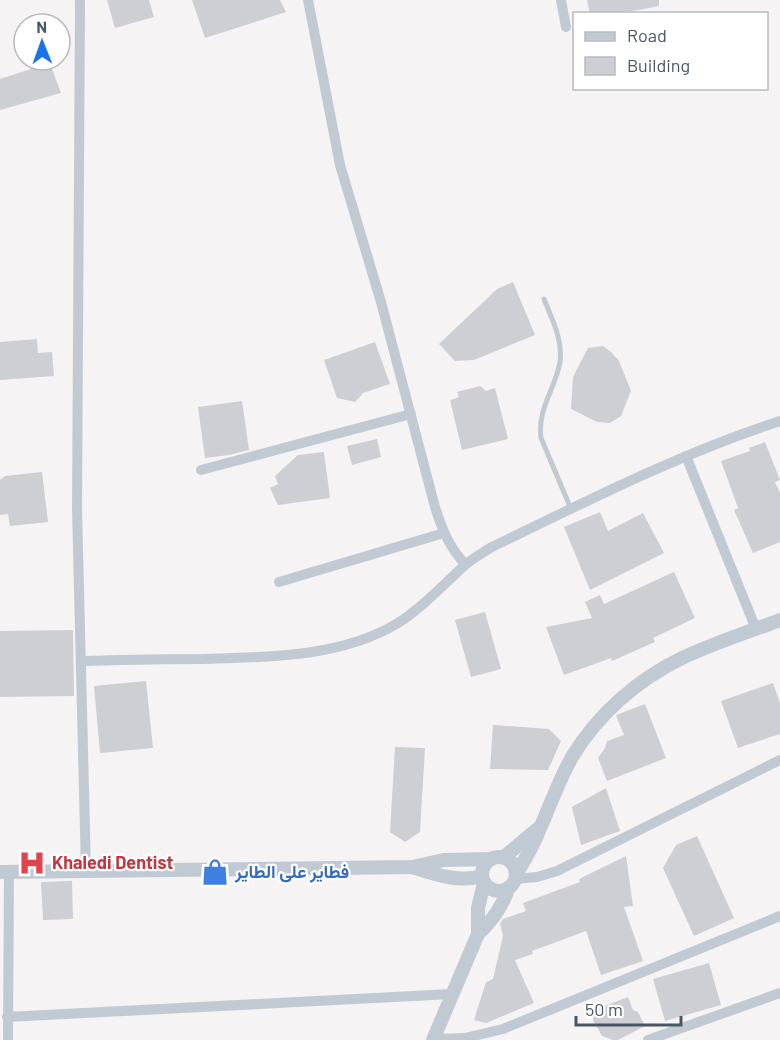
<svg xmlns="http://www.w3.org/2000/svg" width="780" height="1040" font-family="Barlow,Vazirmatn,sans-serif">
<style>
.building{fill:#cdcfd5}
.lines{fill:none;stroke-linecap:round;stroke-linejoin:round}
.service{stroke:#c1cad2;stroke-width:5}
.minor{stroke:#c1cad2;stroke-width:10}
.tertiary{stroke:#c1cad2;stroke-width:14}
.labels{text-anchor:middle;stroke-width:4.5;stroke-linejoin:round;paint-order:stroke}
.health-label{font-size:18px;font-weight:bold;fill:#be3a42;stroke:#fff;text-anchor:start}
.shop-label{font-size:18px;font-weight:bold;fill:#366cbe;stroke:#fff;text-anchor:start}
</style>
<rect width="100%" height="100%" fill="#f5f3f3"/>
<g class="building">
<path d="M107,0H149L154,17L115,28Z"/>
<path d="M192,0H280L286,12L205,38Z"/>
<path d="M587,0H659V6L617,14H590Z"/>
<path d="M50,63L61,93L0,110V79Z"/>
<path d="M513,282L535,335L474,360L455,361L439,344L497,289Z"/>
<path d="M37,339L38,353L52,352L54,376L0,380V342Z"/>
<path d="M375,342L390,384L363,393L355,402L337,398L324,360Z"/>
<path d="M603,346L612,353L619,361L631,391L621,416L610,423L597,422L571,409L573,377L588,348Z"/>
<path d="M480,386L486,391L495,388L508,439L462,450L450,400L459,397L457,392Z"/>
<path d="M242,401L249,450L229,455L205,458L198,407Z"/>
<path d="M377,439L381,457L352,465L347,446Z"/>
<path d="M765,442L780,480L775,482L780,493V542L753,553L734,510L738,508L721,461L750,451L749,448Z"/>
<path d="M324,452L330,498L278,505L270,488L278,484L275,476L298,455Z"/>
<path d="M42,472L48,522L10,526L8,514L0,515V480L5,476Z"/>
<path d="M600,512L608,531L643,513L664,553L590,590L564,527Z"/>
<path d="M674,572L695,618L653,638L655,642L612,661L611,658L564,675L546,627L592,618L585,602L600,595L604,604Z"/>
<path d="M485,612L501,669L471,677L455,620Z"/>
<path d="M73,630L74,696L0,697V631Z"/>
<path d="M146,681L153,748L100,753L94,686Z"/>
<path d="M773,683L780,703V734L738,748L721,701Z"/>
<path d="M645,704L666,758L607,781L598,758L605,748L607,741L624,735L616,715Z"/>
<path d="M493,725L549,729L561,741L548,770L490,769Z"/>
<path d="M395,747L425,748L420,832L405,842L390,832Z"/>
<path d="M606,788L620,831L581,845L572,807Z"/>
<path d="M697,836L734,918L694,936L663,868L676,845Z"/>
<path d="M626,856L633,906L624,907L643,961L601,975L586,931L532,951L533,954L515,960L534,1003L486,1023L474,1020L486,982L493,979L503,936L500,924L503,919L526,911L523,903L580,882L579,879Z"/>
<path d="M72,881L73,919L43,920L41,882Z"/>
<path d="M709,963L721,1005L665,1021L653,979Z"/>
<path d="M628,997L633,1010L638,1012L645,1026L618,1040H613L602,1036L593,1020L594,1010Z"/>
</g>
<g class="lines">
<path class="service" d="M544,299C552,319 563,340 560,362C555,390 537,409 541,438L571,509"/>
<g class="minor">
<path d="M80,0L77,509L86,871"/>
<path d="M308,0L340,165L381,302L435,507C442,529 449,547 465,564"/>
<path d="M561,0L566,27"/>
<path d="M686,456L756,629"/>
<path d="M201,470L411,414"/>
<path d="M279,582L444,533"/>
<path d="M82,661C122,660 161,659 201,659C267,657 340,658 398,623C423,607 442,586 464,566C471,559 481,554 490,548C585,502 679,454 780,421"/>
<path d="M516,879L537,877L557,871L780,760"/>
<path d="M7,1017L452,994"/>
<path d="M433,1039L465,1038L503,1029L780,916"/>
<path d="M8,1040L9,872"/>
<path d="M648,1040L780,993"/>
</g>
<g class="tertiary">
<circle cx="499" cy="874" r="17"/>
<path d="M504,857L540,827"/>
<path d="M412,867C434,874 458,883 482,876"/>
<path d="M0,872L412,867L444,860L491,859"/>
<path d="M517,872C541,837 551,794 572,757C598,714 637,680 682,658C714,643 748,632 780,620"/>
<path d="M478,934C492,921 502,908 508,889"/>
<path d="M433,1040L478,934V908L484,883"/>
</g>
</g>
<defs>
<symbol id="hospital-bare" viewBox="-9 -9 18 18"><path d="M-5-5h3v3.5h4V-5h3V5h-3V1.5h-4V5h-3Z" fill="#e0444e" stroke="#fff" stroke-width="2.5" paint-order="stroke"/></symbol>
<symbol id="shop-bare" viewBox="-9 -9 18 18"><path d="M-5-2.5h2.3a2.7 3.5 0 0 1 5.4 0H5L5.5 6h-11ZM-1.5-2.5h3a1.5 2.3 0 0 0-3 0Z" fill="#3f7fe0" stroke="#fff" stroke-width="2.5" paint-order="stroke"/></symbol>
</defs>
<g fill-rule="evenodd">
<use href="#hospital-bare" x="13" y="844" width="38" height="38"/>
<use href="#shop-bare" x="196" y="853" width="38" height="38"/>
</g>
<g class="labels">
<g class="health-label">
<text x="52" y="869">Khaledi Dentist</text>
</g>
<g class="shop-label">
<text x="235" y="878">فطاير على الطاير</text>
</g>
</g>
<rect x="573" y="12" width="195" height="78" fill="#ffffff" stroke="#b7bbc0" stroke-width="1.5"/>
<rect x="585" y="32" width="30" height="9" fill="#c1cad2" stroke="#b7bbc0" stroke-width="1.5"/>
<text x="627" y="42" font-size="18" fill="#4a5661">Road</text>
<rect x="585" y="57" width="30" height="18" fill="#cdcfd5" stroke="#b7bbc0" stroke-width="1.5"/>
<text x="627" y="72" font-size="18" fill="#4a5661">Building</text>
<g transform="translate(42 42) rotate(359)"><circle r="28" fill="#ffffff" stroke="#b7bbc0" stroke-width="1.5"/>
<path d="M0-4.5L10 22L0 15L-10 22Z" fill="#1a73e8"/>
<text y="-9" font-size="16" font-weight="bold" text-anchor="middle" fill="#4a5661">N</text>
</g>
<path d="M576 1016v9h105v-9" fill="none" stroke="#4a5661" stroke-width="3"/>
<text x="585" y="1016" font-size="18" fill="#4a5661" stroke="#ffffff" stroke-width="4.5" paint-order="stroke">50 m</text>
</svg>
